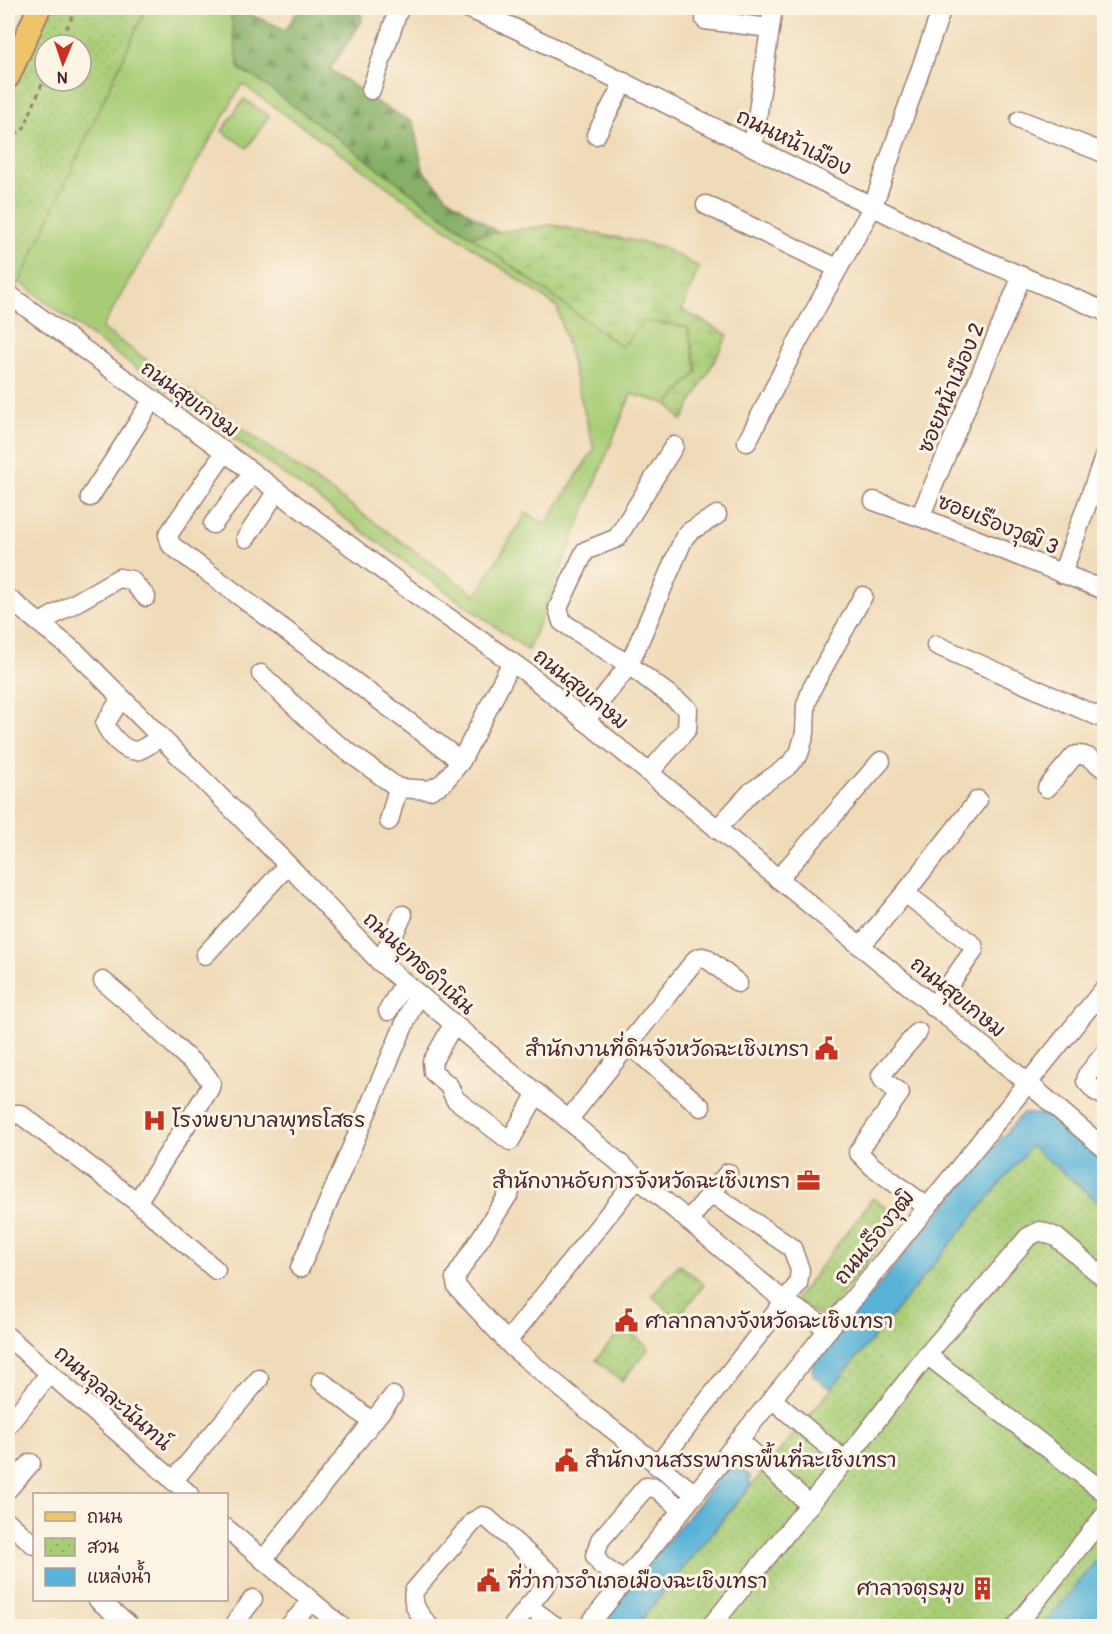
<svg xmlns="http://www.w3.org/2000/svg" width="1112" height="1634" font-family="Pangolin,'Playpen Sans Thai',sans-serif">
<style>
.grass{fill:#a9cd77;stroke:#7a7651;stroke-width:1.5;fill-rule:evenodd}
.forest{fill:url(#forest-firs);stroke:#68684a;stroke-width:1.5}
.wetland{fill:url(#wetland-marsh);stroke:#7a7651;stroke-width:1.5}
.park{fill:url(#park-dots);stroke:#7a7651;stroke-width:1.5;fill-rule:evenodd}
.water{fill:#59b2d7;stroke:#526881;stroke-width:1.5}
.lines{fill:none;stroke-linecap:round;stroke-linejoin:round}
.minor-casing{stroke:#9d7d72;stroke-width:21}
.major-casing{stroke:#9d7d72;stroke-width:26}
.path{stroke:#9d7d72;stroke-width:3;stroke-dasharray:4.5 4.5;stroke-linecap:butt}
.minor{stroke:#fff;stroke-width:18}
.major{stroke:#efc469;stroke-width:22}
.labels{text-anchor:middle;stroke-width:6;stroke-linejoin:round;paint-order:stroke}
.street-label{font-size:21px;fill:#4a1f2b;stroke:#fcf5e5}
.poi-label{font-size:21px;fill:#4a1f2b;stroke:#fcf5e5;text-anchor:start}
</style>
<defs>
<pattern id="forest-firs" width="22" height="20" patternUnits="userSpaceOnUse" patternTransform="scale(1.5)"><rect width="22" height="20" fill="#86b068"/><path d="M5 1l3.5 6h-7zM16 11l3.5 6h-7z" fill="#708f56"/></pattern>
<pattern id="wetland-marsh" width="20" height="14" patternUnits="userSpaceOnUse" patternTransform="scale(1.5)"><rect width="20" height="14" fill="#a9cd77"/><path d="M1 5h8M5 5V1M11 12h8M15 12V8" fill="none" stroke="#93b067"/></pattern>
<pattern id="park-dots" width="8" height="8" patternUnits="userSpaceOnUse" patternTransform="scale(1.5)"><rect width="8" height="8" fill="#a9cd77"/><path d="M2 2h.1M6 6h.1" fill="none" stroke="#93b067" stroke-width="1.8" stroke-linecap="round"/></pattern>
</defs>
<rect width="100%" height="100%" fill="#fcf5e5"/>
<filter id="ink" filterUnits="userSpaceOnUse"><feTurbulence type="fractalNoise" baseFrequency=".0167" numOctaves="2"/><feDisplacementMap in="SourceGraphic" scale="12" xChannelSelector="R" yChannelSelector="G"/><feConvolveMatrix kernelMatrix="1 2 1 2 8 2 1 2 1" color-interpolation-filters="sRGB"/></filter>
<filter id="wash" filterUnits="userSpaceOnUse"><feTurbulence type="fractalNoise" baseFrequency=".008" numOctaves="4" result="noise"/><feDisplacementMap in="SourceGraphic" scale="24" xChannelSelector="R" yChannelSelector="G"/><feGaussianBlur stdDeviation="1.35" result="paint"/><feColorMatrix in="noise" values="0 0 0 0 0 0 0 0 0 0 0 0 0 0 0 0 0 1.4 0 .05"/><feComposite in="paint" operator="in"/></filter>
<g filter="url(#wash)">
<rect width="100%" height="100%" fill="#f0dbb9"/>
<g class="grass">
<path d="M146,8H230L239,69L254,77L621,346L644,321L688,327L697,372L668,404L631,394L528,650L79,327L19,281ZM242,84L557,307L594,449L546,524L526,513L476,595L102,328Z"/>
<path d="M244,99L269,116L247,148L222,131Z"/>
</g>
<path class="forest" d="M230,8H235L286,30L299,8L315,14L321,8H361L362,21L330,69L379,104L413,122L423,170L447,197L497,232L471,236L254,77L239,69Z"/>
<path class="wetland" d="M551,225L660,246L699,267L682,310L728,335L682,421L668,404L697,372L688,327L644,321L622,347L471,236Z"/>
<g class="park">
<path d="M35,8H146L14,295L8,291V67ZM45,45H81V81H45Z"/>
<path d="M1031,1146L1104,1206V1551L1043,1626H636Z"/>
<path d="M873,1198L900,1218L823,1319L796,1299Z"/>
<path d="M679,1264L704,1285L677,1318L652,1296Z"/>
<path d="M624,1327L649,1348L622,1381L596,1360Z"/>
</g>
<g class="water">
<path d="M1022,1114H1047L1104,1162V1206L1031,1146L833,1387L826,1386L813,1375L812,1365Z"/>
<path d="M729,1466H739L750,1476V1486L636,1626H598Z"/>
<path d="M1104,1551V1609L1090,1626H1043Z"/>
</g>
</g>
<g filter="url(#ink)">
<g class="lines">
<defs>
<g id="minor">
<path d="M467,8L514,28L958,249L1104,311"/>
<path d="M705,20L770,28"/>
<path d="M371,90L399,8"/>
<path d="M1020,120L1104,153"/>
<path d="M596,135L624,82"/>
<path d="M753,146L773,8"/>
<path d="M706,205L837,268"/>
<path d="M8,294L244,466L405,587L527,673L1028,1083L1104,1148"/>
<path d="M747,442L799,339L873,206L942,8"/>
<path d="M225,452L168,535L171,545L461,761L443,783L430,790L398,788L325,735L261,674"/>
<path d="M90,497L153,399"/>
<path d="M874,501L920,517L1104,590"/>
<path d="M920,517L1022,276"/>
<path d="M213,524L253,473"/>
<path d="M246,538L277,491"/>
<path d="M1062,574L1104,457"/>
<path d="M8,598L78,654L288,865L380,962L784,1301L829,1329"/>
<path d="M40,623L119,578L131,580L146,597"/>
<path d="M936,645L1104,719"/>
<path d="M121,698L105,724C110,735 125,754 139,750C146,748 154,741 161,737"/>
<path d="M585,721L629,665L684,538L689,532L717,515"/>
<path d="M461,761L512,662"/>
<path d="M649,773L687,729L688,709L629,665L562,622L558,608L585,551L617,538L674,446"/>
<path d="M1047,788L1074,756C1086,752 1095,762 1104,769"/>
<path d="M389,821L398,788"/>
<path d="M717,829L751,792L787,767L799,754L805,733L806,705L812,688L863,596"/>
<path d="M778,879L881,761"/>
<path d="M905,893L978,800"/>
<path d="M861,946L905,893L973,945L974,949L972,953L933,1007"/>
<path d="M205,955L288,865"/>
<path d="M380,962L403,915"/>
<path d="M388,1011L404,983"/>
<path d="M453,1025L432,1062L433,1072L449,1086L455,1099L510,1141L537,1093"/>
<path d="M918,1032L881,1075L883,1080L900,1093L858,1152L872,1166L927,1207"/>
<path d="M629,1044L701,1107"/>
<path d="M1104,1054L1087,1075L1086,1081L1095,1091L1104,1096"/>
<path d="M569,1119L696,959L702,957L706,958L738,983"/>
<path d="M8,1120L10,1114H20L137,1202L210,1088L211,1083C205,1070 192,1063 182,1053C156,1027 131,1004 103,981"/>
<path d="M510,1192L455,1278L457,1287L512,1347L589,1411L695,1494"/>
<path d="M137,1202L216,1270"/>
<path d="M688,1221L728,1173"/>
<path d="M300,1268L417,995"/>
<path d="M8,1337L189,1494"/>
<path d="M507,1342L637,1178"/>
<path d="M927,1355L1104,1492"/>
<path d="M321,1381L372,1422"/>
<path d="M772,1399L845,1461"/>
<path d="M8,1425L50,1373"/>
<path d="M739,1440L810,1505"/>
<path d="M657,1466L798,1284L800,1270L792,1248L711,1193"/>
<path d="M173,1481L259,1379"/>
<path d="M8,1489L31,1463"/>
<path d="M8,1522L34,1545"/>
<path d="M226,1528L341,1626"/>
<path d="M263,1560L393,1396"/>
<path d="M624,1582L601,1565L595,1556L600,1540L646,1487L656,1488L682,1510"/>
<path d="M98,1600L130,1626"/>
<path d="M528,1606L555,1626"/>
<path d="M233,1626L253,1599"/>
<path d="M289,1626L311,1602"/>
<path d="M429,1626C420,1615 411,1606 414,1591L474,1521L483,1516L486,1517L552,1575L551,1578L513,1626"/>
<path d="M588,1626L1104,989"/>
<path d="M711,1626L845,1461L927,1355L1028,1237L1040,1231L1056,1237L1104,1278"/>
<path d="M1016,1626L1104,1516"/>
</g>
<path id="major" d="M8,77L39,8"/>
</defs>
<use href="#minor" class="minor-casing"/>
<use href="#major" class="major-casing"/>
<g class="path">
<path d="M59,45L76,8"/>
<path d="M8,140L24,128L45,77"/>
</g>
<use href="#minor" class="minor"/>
<use href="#major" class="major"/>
</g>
</g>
<defs>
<symbol id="civic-bare" viewBox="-9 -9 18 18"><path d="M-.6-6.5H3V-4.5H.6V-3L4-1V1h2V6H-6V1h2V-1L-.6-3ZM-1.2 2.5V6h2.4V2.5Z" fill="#c8321e" stroke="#fcf5e5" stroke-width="2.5" paint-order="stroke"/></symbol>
<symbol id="hospital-bare" viewBox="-9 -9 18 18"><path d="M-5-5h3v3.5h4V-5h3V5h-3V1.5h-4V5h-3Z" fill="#c8321e" stroke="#fcf5e5" stroke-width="2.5" paint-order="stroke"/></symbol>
<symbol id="office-bare" viewBox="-9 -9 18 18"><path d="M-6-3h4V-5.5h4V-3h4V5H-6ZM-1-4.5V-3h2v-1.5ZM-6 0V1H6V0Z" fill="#c8321e" stroke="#fcf5e5" stroke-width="2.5" paint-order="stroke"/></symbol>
<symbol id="building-bare" viewBox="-9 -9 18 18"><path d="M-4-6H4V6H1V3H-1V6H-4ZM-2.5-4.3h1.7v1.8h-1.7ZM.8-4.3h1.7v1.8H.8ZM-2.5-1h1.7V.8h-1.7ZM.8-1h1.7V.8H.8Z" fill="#c8321e" stroke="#fcf5e5" stroke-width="2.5" paint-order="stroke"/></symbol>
</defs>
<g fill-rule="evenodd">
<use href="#civic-bare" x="810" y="1032" width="33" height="33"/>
<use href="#hospital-bare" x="138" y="1104" width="33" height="33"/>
<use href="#office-bare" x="792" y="1164" width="33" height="33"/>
<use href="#civic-bare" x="610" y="1304" width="33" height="33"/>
<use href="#civic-bare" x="550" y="1444" width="33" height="33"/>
<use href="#civic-bare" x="472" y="1564" width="33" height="33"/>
<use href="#building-bare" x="966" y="1572" width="33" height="33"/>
</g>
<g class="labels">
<g class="street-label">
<text transform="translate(794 142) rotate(26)" y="7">ถนนหน้าเมือง</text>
<text transform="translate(951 388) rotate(-67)" y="7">ซอยหน้าเมือง 2</text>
<text transform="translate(190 399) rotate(36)" y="7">ถนนสุขเกษม</text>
<text transform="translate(998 524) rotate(22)" y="7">ซอยเรืองวุฒิ 3</text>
<text transform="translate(581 689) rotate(39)" y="7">ถนนสุขเกษม</text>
<text transform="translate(419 963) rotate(42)" y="7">ถนนยุทธดำเนิน</text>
<text transform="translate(958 997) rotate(39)" y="7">ถนนสุขเกษม</text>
<text transform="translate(874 1237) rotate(-51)" y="7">ถนนเรืองวุฒิ</text>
<text transform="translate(113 1398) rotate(41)" y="7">ถนนจุลละนันทน์</text>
</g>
<g class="poi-label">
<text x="809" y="1056" text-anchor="end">สำนักงานที่ดินจังหวัดฉะเชิงเทรา</text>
<text x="172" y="1127">โรงพยาบาลพุทธโสธร</text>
<text x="790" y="1188" text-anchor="end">สำนักงานอัยการจังหวัดฉะเชิงเทรา</text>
<text x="645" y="1328">ศาลากลางจังหวัดฉะเชิงเทรา</text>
<text x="585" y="1467">สำนักงานสรรพากรพื้นที่ฉะเชิงเทรา</text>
<text x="507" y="1588">ที่ว่าการอำเภอเมืองฉะเชิงเทรา</text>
<text x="965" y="1595" text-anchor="end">ศาลาจตุรมุข</text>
</g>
</g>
<rect width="1112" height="1634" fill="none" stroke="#fcf5e5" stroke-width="30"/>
<rect x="33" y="1493" width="195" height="108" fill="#fcf5e5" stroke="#b59f9b" stroke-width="1.5"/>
<rect x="45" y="1512" width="30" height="9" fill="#efc469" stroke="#b59f9b" stroke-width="1.5"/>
<text x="87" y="1523" font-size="18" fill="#4a1f2b">ถนน</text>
<rect x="45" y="1538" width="30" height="18" fill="url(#park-dots)" stroke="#b59f9b" stroke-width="1.5"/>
<text x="87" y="1553" font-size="18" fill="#4a1f2b">สวน</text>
<rect x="45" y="1568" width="30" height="18" fill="#59b2d7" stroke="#b59f9b" stroke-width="1.5"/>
<text x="87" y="1583" font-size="18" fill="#4a1f2b">แหล่งน้ำ</text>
<g transform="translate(63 63) rotate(182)"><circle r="28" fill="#fcf5e5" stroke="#b59f9b" stroke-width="1.5"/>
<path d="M0-4.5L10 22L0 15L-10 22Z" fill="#c8321e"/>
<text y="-9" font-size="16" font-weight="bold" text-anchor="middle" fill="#4a1f2b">N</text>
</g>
</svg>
